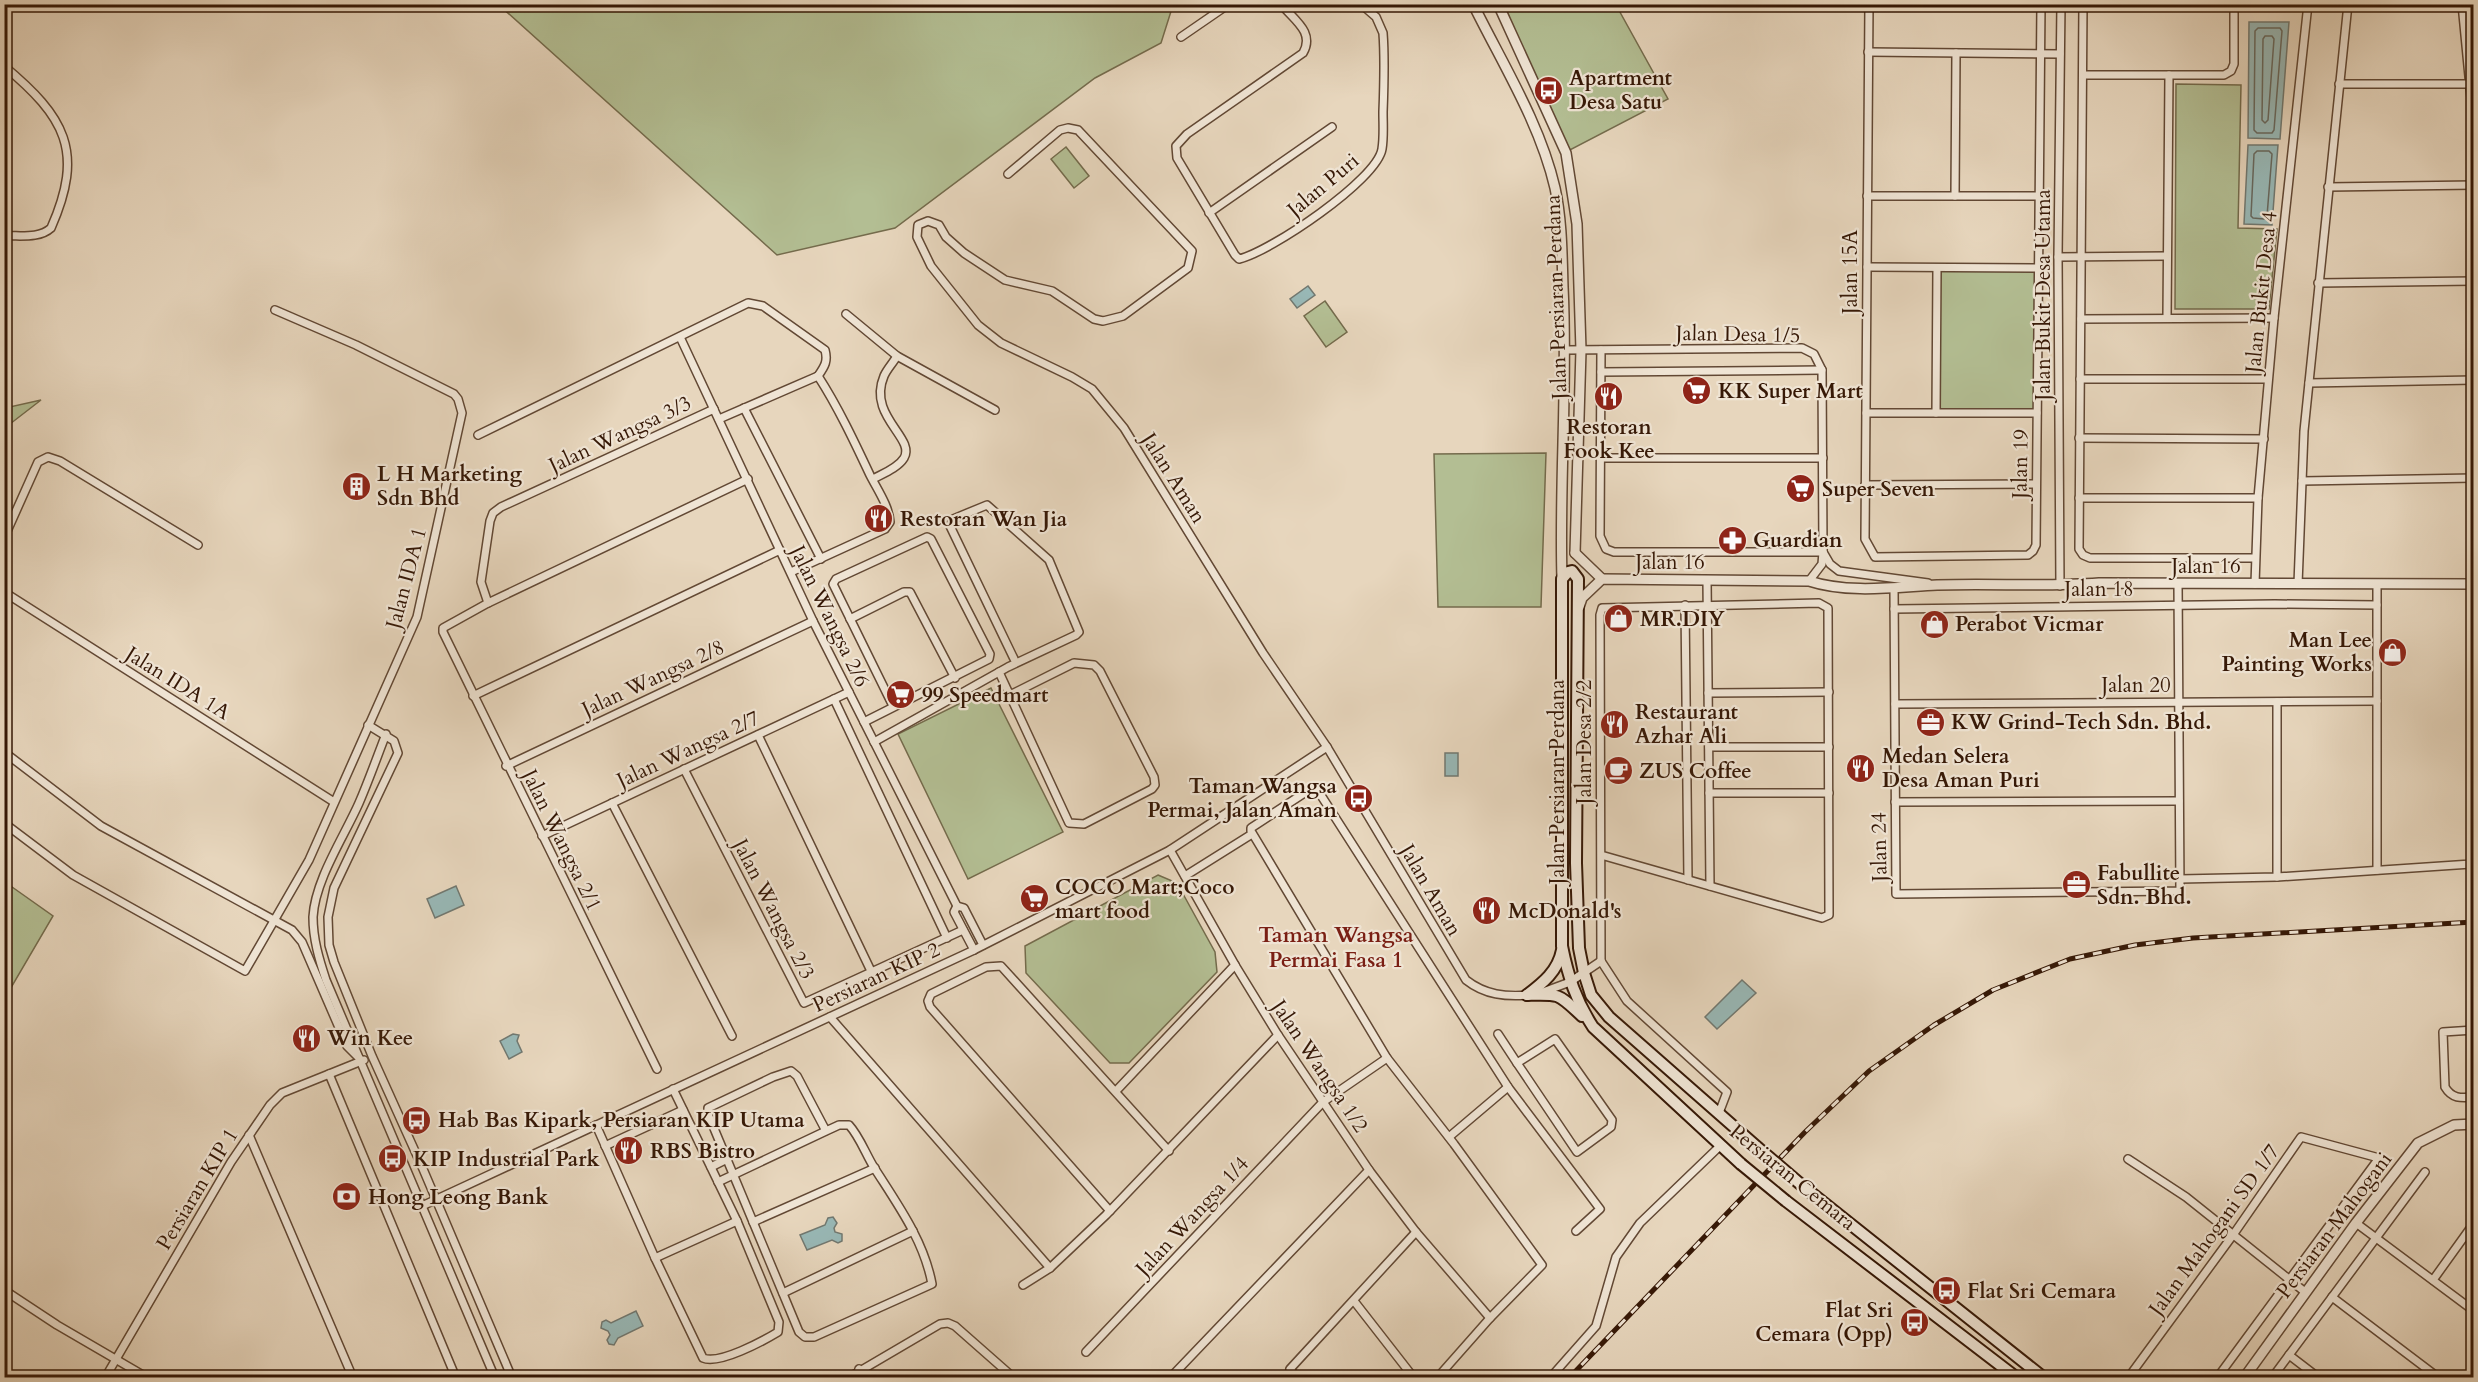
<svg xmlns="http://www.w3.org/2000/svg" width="2478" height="1382" font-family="Cardo,serif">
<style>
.green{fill:#b3be93;stroke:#746b4c;stroke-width:1.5}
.water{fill:#98b8b6;stroke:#717870;stroke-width:1.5}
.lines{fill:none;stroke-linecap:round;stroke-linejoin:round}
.shore{stroke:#67685e;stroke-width:1.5}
.minor-casing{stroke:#624834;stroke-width:10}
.tertiary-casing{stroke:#624834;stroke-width:12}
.secondary-casing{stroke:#361806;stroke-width:14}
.minor{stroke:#efe4d4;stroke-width:7}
.tertiary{stroke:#efe4d4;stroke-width:9}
.secondary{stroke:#efe4d4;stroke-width:10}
.rail-casing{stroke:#361806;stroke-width:5}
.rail{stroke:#efe4d4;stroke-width:3;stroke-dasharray:9;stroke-linecap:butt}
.secondary-bridge-casing{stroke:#361806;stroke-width:14;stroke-linecap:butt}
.secondary-bridge{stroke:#efe4d4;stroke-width:10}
.labels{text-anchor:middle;stroke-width:4.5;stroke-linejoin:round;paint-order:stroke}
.poi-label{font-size:21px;font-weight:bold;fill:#361806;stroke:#efe4d4;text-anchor:start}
.street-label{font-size:21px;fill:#361806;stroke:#efe4d4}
.neighbourhood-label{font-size:22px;font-weight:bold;fill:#7a1f14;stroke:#efe4d4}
</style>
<rect width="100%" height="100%" fill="#e7d6bd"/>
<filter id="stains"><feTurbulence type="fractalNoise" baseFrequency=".00333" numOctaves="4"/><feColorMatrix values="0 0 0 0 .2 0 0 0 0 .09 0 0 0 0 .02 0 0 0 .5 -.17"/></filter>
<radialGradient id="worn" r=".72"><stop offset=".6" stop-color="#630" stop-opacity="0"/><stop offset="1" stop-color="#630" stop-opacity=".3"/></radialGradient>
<g class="green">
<path d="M499,5H1173L1161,43L1095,78L895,228L777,255Z"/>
<path d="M1498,5H1616L1668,99L1566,152Z"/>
<path d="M2176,84L2241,85L2238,228L2277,229L2269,309H2175Z"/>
<path d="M1066,147L1089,176L1074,188L1051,159Z"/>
<path d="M1937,268H2039L2037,413H1936Z"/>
<path d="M1325,301L1347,332L1326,347L1304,316Z"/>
<path d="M41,400L10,424L5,427V408Z"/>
<path d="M1546,453L1541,607H1438L1434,454Z"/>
<path d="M991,688L1063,832L968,879L898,734Z"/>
<path d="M1158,875L1177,883L1215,952L1217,972L1129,1063H1110L1026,973L1025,946Z"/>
<path d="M5,882L53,916L5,998Z"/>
</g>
<g class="water">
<path d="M2249,22H2289L2280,139L2248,138Z"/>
<path d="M2248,145H2278L2272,225L2244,224Z"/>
<path d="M1308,286L1315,295L1297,308L1290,299Z"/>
<rect x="1445" y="753" width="13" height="23"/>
<path d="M456,886L464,905L435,918L427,899Z"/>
<path d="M1742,980L1756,993L1717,1029L1705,1017Z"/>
<path d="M513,1034L519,1035L517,1041L522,1052L509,1059L500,1041Z"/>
<path d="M833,1217L837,1223L834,1228L835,1232L842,1234V1241L838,1243L832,1240L807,1250L800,1235L825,1225L828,1218Z"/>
<path d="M636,1311L643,1326L618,1338L614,1345L609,1344L607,1340L610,1335L608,1331L601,1328L602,1322L606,1320L611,1323Z"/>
</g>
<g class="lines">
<g class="shore">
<path d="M2258,28H2280L2282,31L2274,130L2272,133H2257L2254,130L2255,31Z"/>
<path d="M2265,36H2272L2274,39L2268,120L2265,123L2262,120L2263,39Z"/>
<path d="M2257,151H2269L2272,154L2267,216L2264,219L2253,218L2251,216L2254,154Z"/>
</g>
<defs>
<g id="minor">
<path d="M1281,4C1294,20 1315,32 1303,53L1187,134L1176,146L1177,158L1235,255L1239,259C1270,252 1377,180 1382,149C1384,137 1383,124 1383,112C1384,86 1385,59 1383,33L1376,17L1361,4"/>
<path d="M1869,4L1865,539L1875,557L2028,555L2033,551L2036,545L2041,4"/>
<path d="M2083,4L2079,549L2083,555L2090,558H2255"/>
<path d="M1181,37L1229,4"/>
<path d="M1868,52L2060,54"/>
<path d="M4,66C65,117 85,151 51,228C39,239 19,235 4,236"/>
<path d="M2083,75H2224L2231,71L2234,64V4"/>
<path d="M2339,84H2470"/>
<path d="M1008,174L1060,130L1068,128L1078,130L1192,251L1188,268L1123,316L1103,321L1094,319L1052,291L1005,280L964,253L946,237L939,225L928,221L918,225L917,237L931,266L978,325L1001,343L1072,377L1092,389L1124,428L1263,653L1327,747L1466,980C1485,995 1506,997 1529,995"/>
<path d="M2328,187L2474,185"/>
<path d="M1867,196H2040"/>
<path d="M1955,196L1956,53"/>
<path d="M1209,213L1332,127"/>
<path d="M2058,257L2167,256"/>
<path d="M1867,267L2039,268"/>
<path d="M2318,283L2474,281"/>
<path d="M846,314L897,356L995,410"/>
<path d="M2167,318L2169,75"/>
<path d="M2081,319L2274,318"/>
<path d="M680,337L813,621L957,906L964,908L983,945"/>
<path d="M1566,350L1802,348L1814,354L1822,370L1823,552L1822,564L1809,581"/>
<path d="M1601,350L1600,536L1606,549L1614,552H1823"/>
<path d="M1601,372L1822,370"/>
<path d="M2080,379H2268"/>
<path d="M2309,383L2474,380"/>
<path d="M744,408L821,559"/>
<path d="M1866,413H2037"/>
<path d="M1936,413L1937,268"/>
<path d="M719,419L818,376"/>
<path d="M478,435L748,303L763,306L825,350C828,361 825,366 818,376"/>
<path d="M2079,438L2264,439"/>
<path d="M1600,458H1823"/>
<path d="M873,479C882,474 898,468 904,458C916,438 867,416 884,376C887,369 893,363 897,356"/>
<path d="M2302,481L2474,478"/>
<path d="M1865,485L2036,484"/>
<path d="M2079,498H2258"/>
<path d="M4,538L38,462L48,457L60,461L198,545"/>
<path d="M1823,552L1830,564L1839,571L1928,583"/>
<path d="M791,572L885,529L890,522C889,506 877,489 870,475C854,441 838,407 818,376"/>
<path d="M1707,580L1710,886"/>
<path d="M2255,584L2258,498L2274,318L2308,4"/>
<path d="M2298,584L2304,431L2348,4"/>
<path d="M2377,584V870"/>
<path d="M2060,586L2058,257L2061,4"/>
<path d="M1894,588L1896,894L2180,891L2178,583"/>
<path d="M4,592L334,802"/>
<path d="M488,603L481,582L490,521L493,513L501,507L714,409"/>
<path d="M1685,605L1688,880"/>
<path d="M1894,609L2275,604L2377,605"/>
<path d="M850,619L904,592H910L955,678"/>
<path d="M999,672L1069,823L1084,824L1152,789L1155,785L1154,777L1100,671L1094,665L1074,663L1010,695"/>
<path d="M1708,693L1829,692"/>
<path d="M473,696L780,550"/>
<path d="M834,699L947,938"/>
<path d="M2277,702V877"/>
<path d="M1895,704L2377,701"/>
<path d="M864,722L989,659L990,654L931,539L927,537L836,579L833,584L893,706"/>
<path d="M368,725L394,741L398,753L334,888L328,917L329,945L334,962L372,1056L423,1169L512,1378"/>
<path d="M386,734C377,757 369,780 359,803C344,837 315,880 313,917C313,939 319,959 326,980L495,1378"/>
<path d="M758,735L871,971"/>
<path d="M874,742L1008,667L1076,635L1079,632L1049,560L987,505L953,519L950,526L1016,663"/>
<path d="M1709,747H1829"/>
<path d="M4,752L101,826L292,930L302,942L347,1046L360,1059"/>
<path d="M506,766L813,621"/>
<path d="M684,769L804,1003L963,930"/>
<path d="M1709,793H1829"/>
<path d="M1895,802L2179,801"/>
<path d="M612,803L732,1036"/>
<path d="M4,823L73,875L245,971L309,860L417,617L462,413L458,399L454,394L356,345L275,310"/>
<path d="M542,836L849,692"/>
<path d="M1170,850L1235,965L1278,1035L1369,1170L1416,1232L1490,1318"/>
<path d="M1601,855L1822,918L1829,915L1828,608L1819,603L1602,608L1600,615L1601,961"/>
<path d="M1185,876L1252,834"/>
<path d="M2180,879L2277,877L2471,864L2474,753"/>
<path d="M957,906L954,912L974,950"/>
<path d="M1601,961L1627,1001L1727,1092L1719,1113"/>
<path d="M1543,992L1570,982L1601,961"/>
<path d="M830,1017L1050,1268"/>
<path d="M2474,1030L2443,1032L2445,1087C2452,1099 2461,1098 2474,1097"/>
<path d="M1498,1034L1517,1063"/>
<path d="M1555,1039L1612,1120L1611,1127L1577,1152L1517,1063Z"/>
<path d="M657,1069L443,632V628L488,603L748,479"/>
<path d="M329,1074L456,1378"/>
<path d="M1116,1091L1235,965"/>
<path d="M596,1125L655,1258L703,1358C719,1365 763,1341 778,1332L779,1322L737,1221L673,1089"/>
<path d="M249,1135L353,1378"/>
<path d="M1449,1137L1508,1087"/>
<path d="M605,1146L683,1110"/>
<path d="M2128,1159L2186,1197L2305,1292"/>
<path d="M711,1167L727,1159"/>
<path d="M718,1182L826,1131L839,1125H849C860,1137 866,1155 875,1169C898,1205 924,1241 932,1284L814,1337H805L799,1332L708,1114V1108L773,1077L791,1071L797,1076L826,1131"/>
<path d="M422,1206L974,950L1170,850L1327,747"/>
<path d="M1110,1211L930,1007L928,1001L931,994L986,967L1001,966L1169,1151"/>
<path d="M753,1222L875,1168"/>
<path d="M2356,1223L2474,1311"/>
<path d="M655,1258L737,1221"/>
<path d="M2433,1280L2474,1223"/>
<path d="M1023,1285L1050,1268L1106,1215L1278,1035"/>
<path d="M4,1290L57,1325L148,1378"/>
<path d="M783,1293L913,1231"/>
<path d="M2332,1297L2439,1378"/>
<path d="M1354,1301L1414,1378"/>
<path d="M1086,1352L1323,1102L1387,1058"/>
<path d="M2289,1355L2319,1378"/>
<path d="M859,1369L867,1378"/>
<path d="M105,1378L231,1162L270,1105L282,1093L364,1060"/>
<path d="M848,1378L940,1324L948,1323L955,1326L1014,1378"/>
<path d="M1170,1378L1369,1170"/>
<path d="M1297,1378L1290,1369L1416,1232"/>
<path d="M1437,1378L1490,1318L1542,1265L1454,1144L1387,1058L1251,831V828L1315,786L1508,1087L1600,1209L1576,1231"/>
<path d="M1550,1378L1596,1326L1616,1257L1640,1223L1721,1145"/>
<path d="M2128,1378L2233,1235L2301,1137L2379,1158L2217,1378"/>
<path d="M2272,1378L2425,1172"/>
</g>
<g id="tertiary">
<path d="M1473,4C1502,63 1540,123 1555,188C1562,220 1562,254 1563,287C1568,385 1559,482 1562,579"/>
<path d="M1498,4L1566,153L1577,224L1581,350L1575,553"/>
<path d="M2463,4L2474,118"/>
<path d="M1575,553L1602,579"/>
<path d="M1579,607L1582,598L1602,579L1809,581C1849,594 1896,587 1937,585C1991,583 2045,587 2099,583L2474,584"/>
<path d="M2244,1378L2356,1223L2418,1143L2454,1125L2474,1124"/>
</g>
<g id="secondary">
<path d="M1527,995C1561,994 1557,993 1582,1016"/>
<path d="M1527,995C1543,983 1558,971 1562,950"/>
<path d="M1741,1164L1593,1027C1576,1001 1568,976 1562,946V579L1568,572L1572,571L1578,579L1576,863L1579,948L1584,973L1591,995L1609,1017L1757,1147"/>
<path d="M1805,1188L2044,1378"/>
<path d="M1786,1201L2017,1378"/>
</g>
</defs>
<use href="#minor" class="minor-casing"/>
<use href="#tertiary" class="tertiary-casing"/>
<use href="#secondary" class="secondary-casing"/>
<use href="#minor" class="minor"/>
<use href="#tertiary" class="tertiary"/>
<use href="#secondary" class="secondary"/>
<defs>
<path id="rail" d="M1569,1378L1805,1132L1869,1071L1934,1025L1993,990L2070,959L2135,945L2193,938L2474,922"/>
</defs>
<use href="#rail" class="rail-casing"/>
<use href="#rail" class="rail"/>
<defs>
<g id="secondary-bridge">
<path d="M1757,1147L1805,1188"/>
<path d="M1741,1164L1786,1201"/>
</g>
</defs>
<use href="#secondary-bridge" class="secondary-bridge-casing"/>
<use href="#secondary-bridge" class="secondary-bridge"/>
</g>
<defs>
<symbol id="bus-disc" viewBox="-11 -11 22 22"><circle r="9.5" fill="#8f2418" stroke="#efe4d4"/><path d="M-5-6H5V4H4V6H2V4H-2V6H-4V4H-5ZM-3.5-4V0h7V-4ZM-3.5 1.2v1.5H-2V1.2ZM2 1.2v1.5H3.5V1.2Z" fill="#fff"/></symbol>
<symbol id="supermarket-disc" viewBox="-11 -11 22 22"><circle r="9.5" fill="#8f2418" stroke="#efe4d4"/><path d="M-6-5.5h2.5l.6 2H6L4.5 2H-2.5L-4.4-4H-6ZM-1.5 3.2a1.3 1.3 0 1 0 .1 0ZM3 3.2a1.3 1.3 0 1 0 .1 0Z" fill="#fff"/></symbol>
<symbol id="restaurant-disc" viewBox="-11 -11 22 22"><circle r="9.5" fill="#8f2418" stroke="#efe4d4"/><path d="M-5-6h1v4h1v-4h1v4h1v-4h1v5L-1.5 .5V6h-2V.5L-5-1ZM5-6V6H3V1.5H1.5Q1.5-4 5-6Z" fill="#fff"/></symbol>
<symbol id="building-disc" viewBox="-11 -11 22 22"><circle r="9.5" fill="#8f2418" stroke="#efe4d4"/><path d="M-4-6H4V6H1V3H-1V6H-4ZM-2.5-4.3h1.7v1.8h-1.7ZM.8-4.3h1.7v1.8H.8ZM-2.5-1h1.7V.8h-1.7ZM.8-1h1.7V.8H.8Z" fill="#fff"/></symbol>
<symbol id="pharmacy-disc" viewBox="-11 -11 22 22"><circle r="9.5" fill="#8f2418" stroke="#efe4d4"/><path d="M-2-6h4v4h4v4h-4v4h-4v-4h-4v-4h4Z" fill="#fff"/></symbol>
<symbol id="shop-disc" viewBox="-11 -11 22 22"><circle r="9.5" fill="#8f2418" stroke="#efe4d4"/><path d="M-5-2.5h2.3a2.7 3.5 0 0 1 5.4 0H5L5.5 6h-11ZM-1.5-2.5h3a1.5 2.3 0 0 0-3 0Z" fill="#fff"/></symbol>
<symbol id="office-disc" viewBox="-11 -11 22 22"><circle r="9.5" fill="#8f2418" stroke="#efe4d4"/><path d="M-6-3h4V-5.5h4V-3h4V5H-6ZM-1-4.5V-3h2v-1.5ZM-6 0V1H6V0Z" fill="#fff"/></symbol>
<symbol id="cafe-disc" viewBox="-11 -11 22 22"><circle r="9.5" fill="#8f2418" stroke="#efe4d4"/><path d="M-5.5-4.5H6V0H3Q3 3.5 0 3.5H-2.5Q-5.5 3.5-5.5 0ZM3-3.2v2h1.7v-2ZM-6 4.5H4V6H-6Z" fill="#fff"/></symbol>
<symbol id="bank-disc" viewBox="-11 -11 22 22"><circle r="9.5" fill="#8f2418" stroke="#efe4d4"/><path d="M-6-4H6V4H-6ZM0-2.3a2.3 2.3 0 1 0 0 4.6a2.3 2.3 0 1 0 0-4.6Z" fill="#fff"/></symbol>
</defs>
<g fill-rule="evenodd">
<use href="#bus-disc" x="1532" y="74" width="33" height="33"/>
<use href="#supermarket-disc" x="1680" y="374" width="33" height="33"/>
<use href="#restaurant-disc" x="1592" y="380" width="33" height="33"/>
<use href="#building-disc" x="340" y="470" width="33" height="33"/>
<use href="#supermarket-disc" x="1784" y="472" width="33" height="33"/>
<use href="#restaurant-disc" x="862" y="502" width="33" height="33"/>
<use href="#pharmacy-disc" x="1716" y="524" width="33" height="33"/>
<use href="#shop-disc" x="1602" y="602" width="33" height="33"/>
<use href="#shop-disc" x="1918" y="608" width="33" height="33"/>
<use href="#shop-disc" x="2376" y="636" width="33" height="33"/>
<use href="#supermarket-disc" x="884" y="678" width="33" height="33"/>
<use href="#office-disc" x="1914" y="706" width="33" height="33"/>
<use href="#restaurant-disc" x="1598" y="708" width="33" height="33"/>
<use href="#restaurant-disc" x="1844" y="752" width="33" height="33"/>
<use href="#cafe-disc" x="1602" y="754" width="33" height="33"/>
<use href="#bus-disc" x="1342" y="782" width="33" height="33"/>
<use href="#office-disc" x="2060" y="868" width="33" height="33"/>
<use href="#supermarket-disc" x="1018" y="882" width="33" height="33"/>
<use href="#restaurant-disc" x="1470" y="894" width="33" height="33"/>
<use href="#restaurant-disc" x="290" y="1022" width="33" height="33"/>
<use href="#bus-disc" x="400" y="1104" width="33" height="33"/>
<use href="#restaurant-disc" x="612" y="1134" width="33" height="33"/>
<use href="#bus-disc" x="376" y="1142" width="33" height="33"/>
<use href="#bank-disc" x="330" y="1180" width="33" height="33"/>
<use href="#bus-disc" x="1930" y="1274" width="33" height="33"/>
<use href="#bus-disc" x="1898" y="1306" width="33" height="33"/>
</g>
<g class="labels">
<g class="poi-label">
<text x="1569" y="85">Apartment<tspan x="1569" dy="24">Desa Satu</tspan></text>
<text x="1718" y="398">KK Super Mart</text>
<text x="1609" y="434" text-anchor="middle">Restoran<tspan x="1609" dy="24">Fook Kee</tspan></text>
<text x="377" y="481">L H Marketing<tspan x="377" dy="24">Sdn Bhd</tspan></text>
<text x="1822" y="496">Super Seven</text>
<text x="900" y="526">Restoran Wan Jia</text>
<text x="1753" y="547">Guardian</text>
<text x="1640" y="626">MR.DIY</text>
<text x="1955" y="631">Perabot Vicmar</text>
<text x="2372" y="647" text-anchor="end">Man Lee<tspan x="2372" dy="24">Painting Works</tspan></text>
<text x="922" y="702">99 Speedmart</text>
<text x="1635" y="719">Restaurant<tspan x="1635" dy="24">Azhar Ali</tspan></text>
<text x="1951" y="729">KW Grind-Tech Sdn. Bhd.</text>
<text x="1882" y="763">Medan Selera<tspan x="1882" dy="24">Desa Aman Puri</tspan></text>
<text x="1639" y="778">ZUS Coffee</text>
<text x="1337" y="793" text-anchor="end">Taman Wangsa<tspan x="1337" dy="24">Permai, Jalan Aman</tspan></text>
<text x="2097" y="880">Fabullite<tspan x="2097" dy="24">Sdn. Bhd.</tspan></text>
<text x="1055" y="894">COCO Mart;Coco<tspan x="1055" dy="24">mart food</tspan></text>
<text x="1508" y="918">McDonald's</text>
<text x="327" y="1045">Win Kee</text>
<text x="438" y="1127">Hab Bas Kipark, Persiaran KIP Utama</text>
<text x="650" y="1158">RBS Bistro</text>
<text x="413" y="1166">KIP Industrial Park</text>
<text x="368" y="1204">Hong Leong Bank</text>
<text x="1967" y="1298">Flat Sri Cemara</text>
<text x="1893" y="1317" text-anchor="end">Flat Sri<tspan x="1893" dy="24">Cemara (Opp)</tspan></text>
</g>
<g class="street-label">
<text transform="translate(1323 185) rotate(-40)" y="7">Jalan Puri</text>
<text transform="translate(1850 272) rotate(-90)" y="7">Jalan 15A</text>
<text transform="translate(2261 292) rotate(-84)" y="7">Jalan Bukit Desa 4</text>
<text transform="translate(2043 295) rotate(-90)" y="7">Jalan Bukit Desa Utama</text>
<text transform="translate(1556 297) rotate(-92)" y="7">Jalan Persiaran Perdana</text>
<text transform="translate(1738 334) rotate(1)" y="7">Jalan Desa 1/5</text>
<text transform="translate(620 434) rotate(-25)" y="7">Jalan Wangsa 3/3</text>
<text transform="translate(2020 464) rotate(-89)" y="7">Jalan 19</text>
<text transform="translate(1174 478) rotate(58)" y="7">Jalan Aman</text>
<text x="1670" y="569">Jalan 16</text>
<text x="2206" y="573">Jalan 16</text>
<text transform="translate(406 578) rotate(-75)" y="7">Jalan IDA 1</text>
<text x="2099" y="596">Jalan 18</text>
<text transform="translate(830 616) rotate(64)" y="7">Jalan Wangsa 2/6</text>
<text transform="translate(653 678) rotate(-25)" y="7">Jalan Wangsa 2/8</text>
<text transform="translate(178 683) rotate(32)" y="7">Jalan IDA 1A</text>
<text x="2136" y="692">Jalan 20</text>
<text transform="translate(1584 742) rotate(-90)" y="7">Jalan Desa 2/2</text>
<text transform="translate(688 749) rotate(-25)" y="7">Jalan Wangsa 2/7</text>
<text transform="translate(1557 782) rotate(-90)" y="7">Jalan Persiaran Perdana</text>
<text transform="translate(562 840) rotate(64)" y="7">Jalan Wangsa 2/1</text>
<text transform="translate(1879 847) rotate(-91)" y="7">Jalan 24</text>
<text transform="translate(1431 890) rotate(60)" y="7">Jalan Aman</text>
<text transform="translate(774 909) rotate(63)" y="7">Jalan Wangsa 2/3</text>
<text transform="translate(876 977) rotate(-25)" y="7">Persiaran KIP 2</text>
<text transform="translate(1320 1066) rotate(56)" y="7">Jalan Wangsa 1/2</text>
<text transform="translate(1793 1177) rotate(39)" y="7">Persiaran Cemara</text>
<text transform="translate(197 1189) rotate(-59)" y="7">Persiaran KIP 1</text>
<text transform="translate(1192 1216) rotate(-47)" y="7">Jalan Wangsa 1/4</text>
<text transform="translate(2334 1225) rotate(-53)" y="7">Persiaran Mahogani</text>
<text transform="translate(2214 1230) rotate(-54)" y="7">Jalan Mahogani SD 1/7</text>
</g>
<g class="neighbourhood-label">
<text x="1336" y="942">Taman Wangsa<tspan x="1336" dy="25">Permai Fasa 1</tspan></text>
</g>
</g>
<rect width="2478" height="1382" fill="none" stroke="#e7d6bd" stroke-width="24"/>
<rect x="6" y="6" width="2466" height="1370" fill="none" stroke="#361806" stroke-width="3"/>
<rect x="12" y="12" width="2454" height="1358" fill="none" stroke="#361806" stroke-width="1.5"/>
<rect width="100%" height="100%" filter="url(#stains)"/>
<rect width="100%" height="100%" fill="url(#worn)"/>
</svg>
